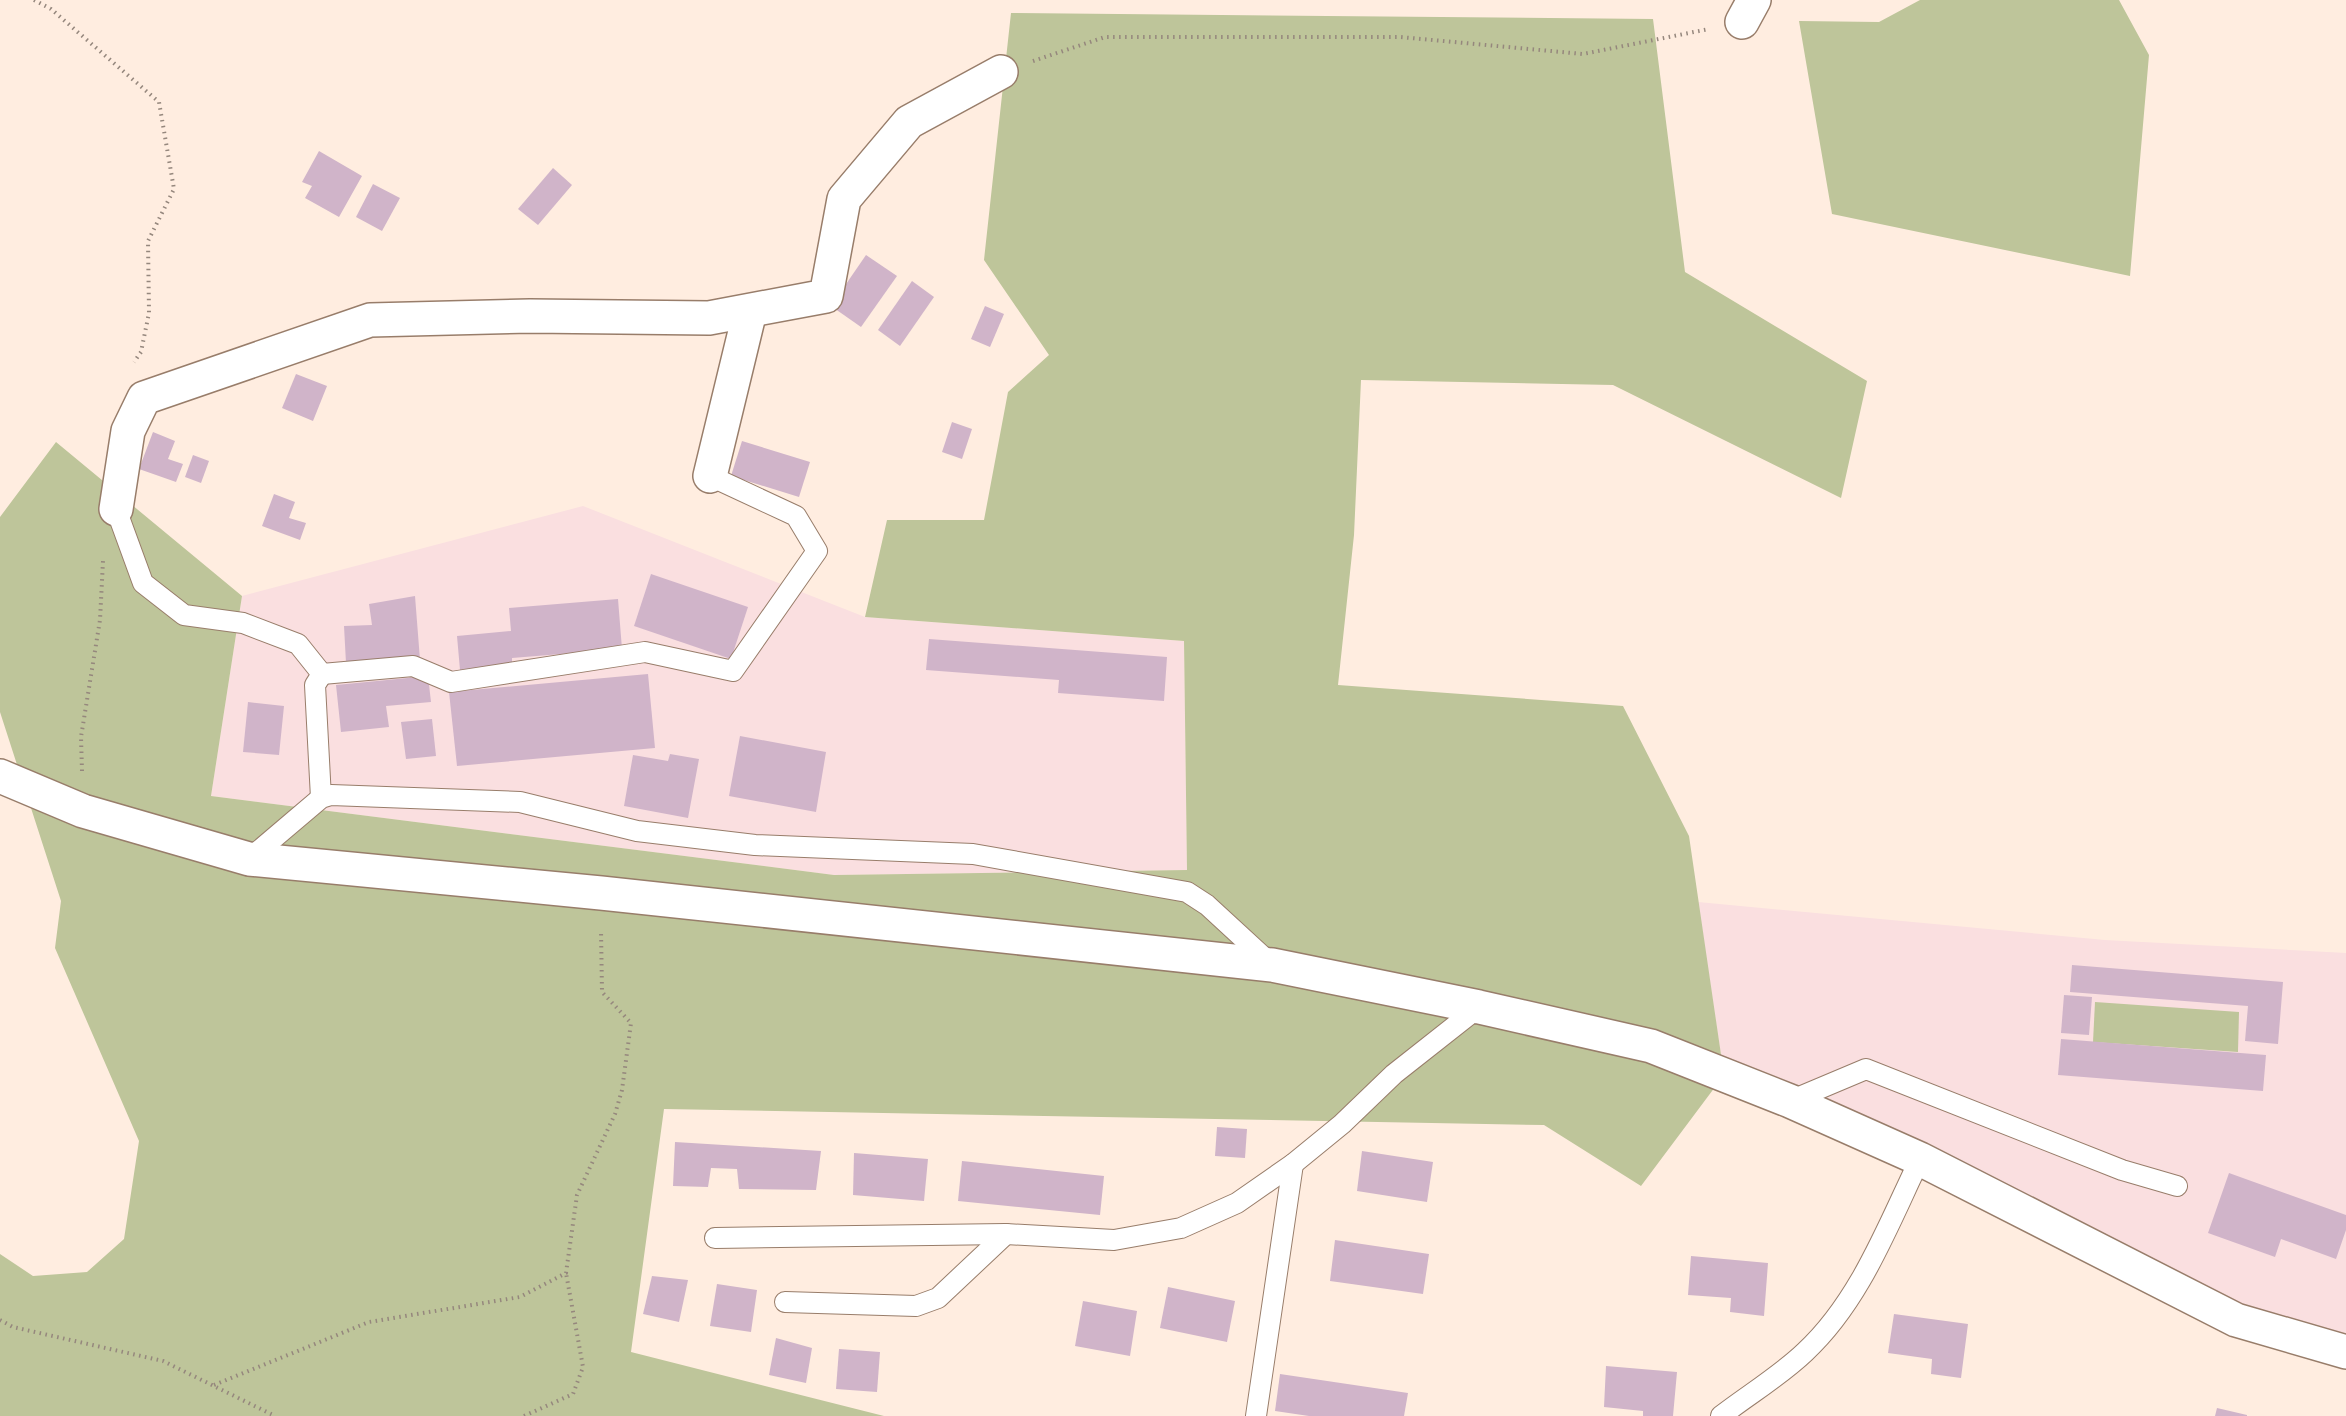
<svg xmlns="http://www.w3.org/2000/svg" width="2346" height="1416" font-family="Helvetica,sans-serif">
<style>
.commercial{fill:#fadfe0}
.green{fill:#bec59a}
.building{fill:#d0b4c9}
.lines{fill:none;stroke-linecap:round;stroke-linejoin:round}
.service-casing{stroke:#987d6a;stroke-width:22}
.minor-casing{stroke:#987d6a;stroke-width:36}
.trunk-casing{stroke:#987d6a;stroke-width:36}
.path{stroke:#95877d;stroke-width:4;stroke-dasharray:1.5 4.5;stroke-linecap:butt}
.service{stroke:#fff;stroke-width:20}
.minor{stroke:#fff;stroke-width:33}
.trunk{stroke:#fff;stroke-width:33}
</style>
<rect width="100%" height="100%" fill="#ffede0"/>
<g class="commercial">
<path d="M583,506L865,617L1184,641L1187,870L834,875L211,796L242,596Z"/>
<path d="M1698,902L2105,940L2346,953V1352L1724,1075Z"/>
</g>
<g class="green">
<path d="M1920,0H2119L2149,55L2130,276L1832,214L1799,21L1879,22Z"/>
<path d="M1011,13L1653,19L1685,272L1867,381L1841,498L1613,385L1361,380L1354,535L1338,685L1623,706L1689,836L1724,1075L1641,1186L1544,1125L664,1109L631,1352L884,1416H0V1254L33,1276L87,1272L124,1239L139,1141L55,948L61,901L0,712V517L56,442L242,596L211,796L834,875L1187,870L1184,641L865,617L887,520H984L1008,392L1049,355L984,260Z"/>
<path d="M2095,1002L2239,1012L2238,1052L2093,1042Z"/>
</g>
<g class="building">
<path d="M319,151L362,176L339,217L305,198L312,186L302,182Z"/>
<path d="M553,168L572,185L538,225L518,209Z"/>
<path d="M373,184L400,198L382,231L356,217Z"/>
<path d="M866,255L897,276L861,327L831,306Z"/>
<path d="M912,281L934,297L900,346L878,330Z"/>
<path d="M985,306L1004,314L990,347L971,339Z"/>
<path d="M296,374L327,386L313,421L282,408Z"/>
<path d="M952,422L972,429L962,459L942,452Z"/>
<path d="M153,432L175,441L168,459L183,464L176,482L139,469Z"/>
<path d="M742,441L810,462L799,497L731,476Z"/>
<path d="M193,455L209,461L201,483L185,477Z"/>
<path d="M274,494L295,502L289,518L306,523L300,540L262,526Z"/>
<path d="M651,574L748,607L731,659L634,626Z"/>
<path d="M415,596L420,660L346,663L344,626L372,625L369,604Z"/>
<path d="M618,599L622,649L512,658V666L460,670L457,636L511,631L509,608Z"/>
<path d="M929,639L1167,657L1164,701L1058,693L1059,680L926,670Z"/>
<path d="M648,674L655,748L457,766L449,692Z"/>
<path d="M428,676L431,702L386,706L389,727L341,732L336,685Z"/>
<path d="M248,702L284,706L279,755L243,752Z"/>
<path d="M432,719L436,756L406,759L401,722Z"/>
<path d="M740,736L826,752L816,812L729,796Z"/>
<path d="M670,754L699,759L688,818L624,806L633,755L668,761Z"/>
<path d="M2072,965L2283,982L2278,1044L2245,1041L2248,1006L2070,992Z"/>
<path d="M2064,995L2092,997L2089,1035L2061,1033Z"/>
<path d="M2061,1039L2266,1055L2263,1091L2058,1075Z"/>
<path d="M1217,1127L1247,1129L1245,1158L1215,1156Z"/>
<path d="M675,1142L821,1151L816,1190L739,1189L737,1169L711,1168L708,1187L673,1186Z"/>
<path d="M1362,1151L1433,1162L1427,1202L1357,1191Z"/>
<path d="M854,1153L928,1159L924,1201L853,1195Z"/>
<path d="M962,1161L1104,1176L1100,1215L958,1201Z"/>
<path d="M2229,1173L2346,1215V1230L2336,1259L2281,1239L2275,1257L2208,1233Z"/>
<path d="M1335,1240L1429,1254L1423,1294L1330,1281Z"/>
<path d="M1691,1256L1768,1263L1764,1316L1730,1312L1731,1298L1688,1295Z"/>
<path d="M652,1276L688,1280L679,1322L643,1314Z"/>
<path d="M717,1284L757,1290L751,1332L710,1326Z"/>
<path d="M1168,1287L1235,1301L1227,1342L1160,1328Z"/>
<path d="M1083,1301L1137,1311L1130,1356L1075,1346Z"/>
<path d="M1894,1314L1968,1324L1961,1378L1931,1374L1932,1359L1888,1353Z"/>
<path d="M776,1338L812,1348L806,1383L769,1375Z"/>
<path d="M839,1349L880,1352L877,1392L836,1389Z"/>
<path d="M1606,1366L1677,1372L1673,1416H1643V1411L1604,1407Z"/>
<path d="M1280,1374L1408,1393L1404,1416H1309L1275,1411Z"/>
<path d="M2217,1408L2247,1415V1416H2215Z"/>
</g>
<g class="lines">
<defs>
<g id="service">
<path d="M116,509L143,583L184,615L243,623L298,644L322,674L315,685L321,798"/>
<path d="M322,674L413,666L451,682L645,652L733,671L817,551L796,516L710,476"/>
<path d="M249,859L321,798L331,795L520,802L637,831L755,845L973,854L1187,892L1207,905L1271,964"/>
<path d="M1790,1101L1866,1069L2122,1170L2177,1186"/>
<path d="M715,1238L1006,1234L1114,1240L1181,1228L1237,1203L1293,1164L1342,1124L1394,1074L1479,1007"/>
<path d="M785,1302L916,1306L938,1298L1006,1234"/>
<path d="M1256,1416L1293,1164"/>
<path d="M1721,1416C1748,1395 1780,1376 1805,1352C1860,1301 1888,1225 1920,1159"/>
</g>
<g id="minor">
<path d="M1742,22L1754,0"/>
<path d="M710,476L750,311"/>
<path d="M116,509L128,431L144,398L370,320L530,316L709,318L826,296L844,199L909,122L1001,72"/>
</g>
<path id="trunk" d="M0,776L83,811L249,859L601,893L1272,965L1479,1007L1651,1046L1790,1101L1920,1159L2236,1320L2346,1352"/>
</defs>
<use href="#service" class="service-casing"/>
<use href="#minor" class="minor-casing"/>
<use href="#trunk" class="trunk-casing"/>
<g class="path">
<path d="M34,0L51,9L159,102L174,189L148,241L149,313L141,352L134,362"/>
<path d="M1033,61L1105,37H1400L1583,54L1709,29"/>
<path d="M82,771L81,737L100,620L103,561"/>
<path d="M0,1320L13,1327L163,1361L275,1416"/>
<path d="M214,1385L369,1322L520,1297L566,1273L577,1195L615,1114L622,1090L631,1023L602,992L601,930"/>
<path d="M524,1416L573,1394L583,1367L566,1273"/>
</g>
<use href="#service" class="service"/>
<use href="#minor" class="minor"/>
<use href="#trunk" class="trunk"/>
</g>
</svg>
